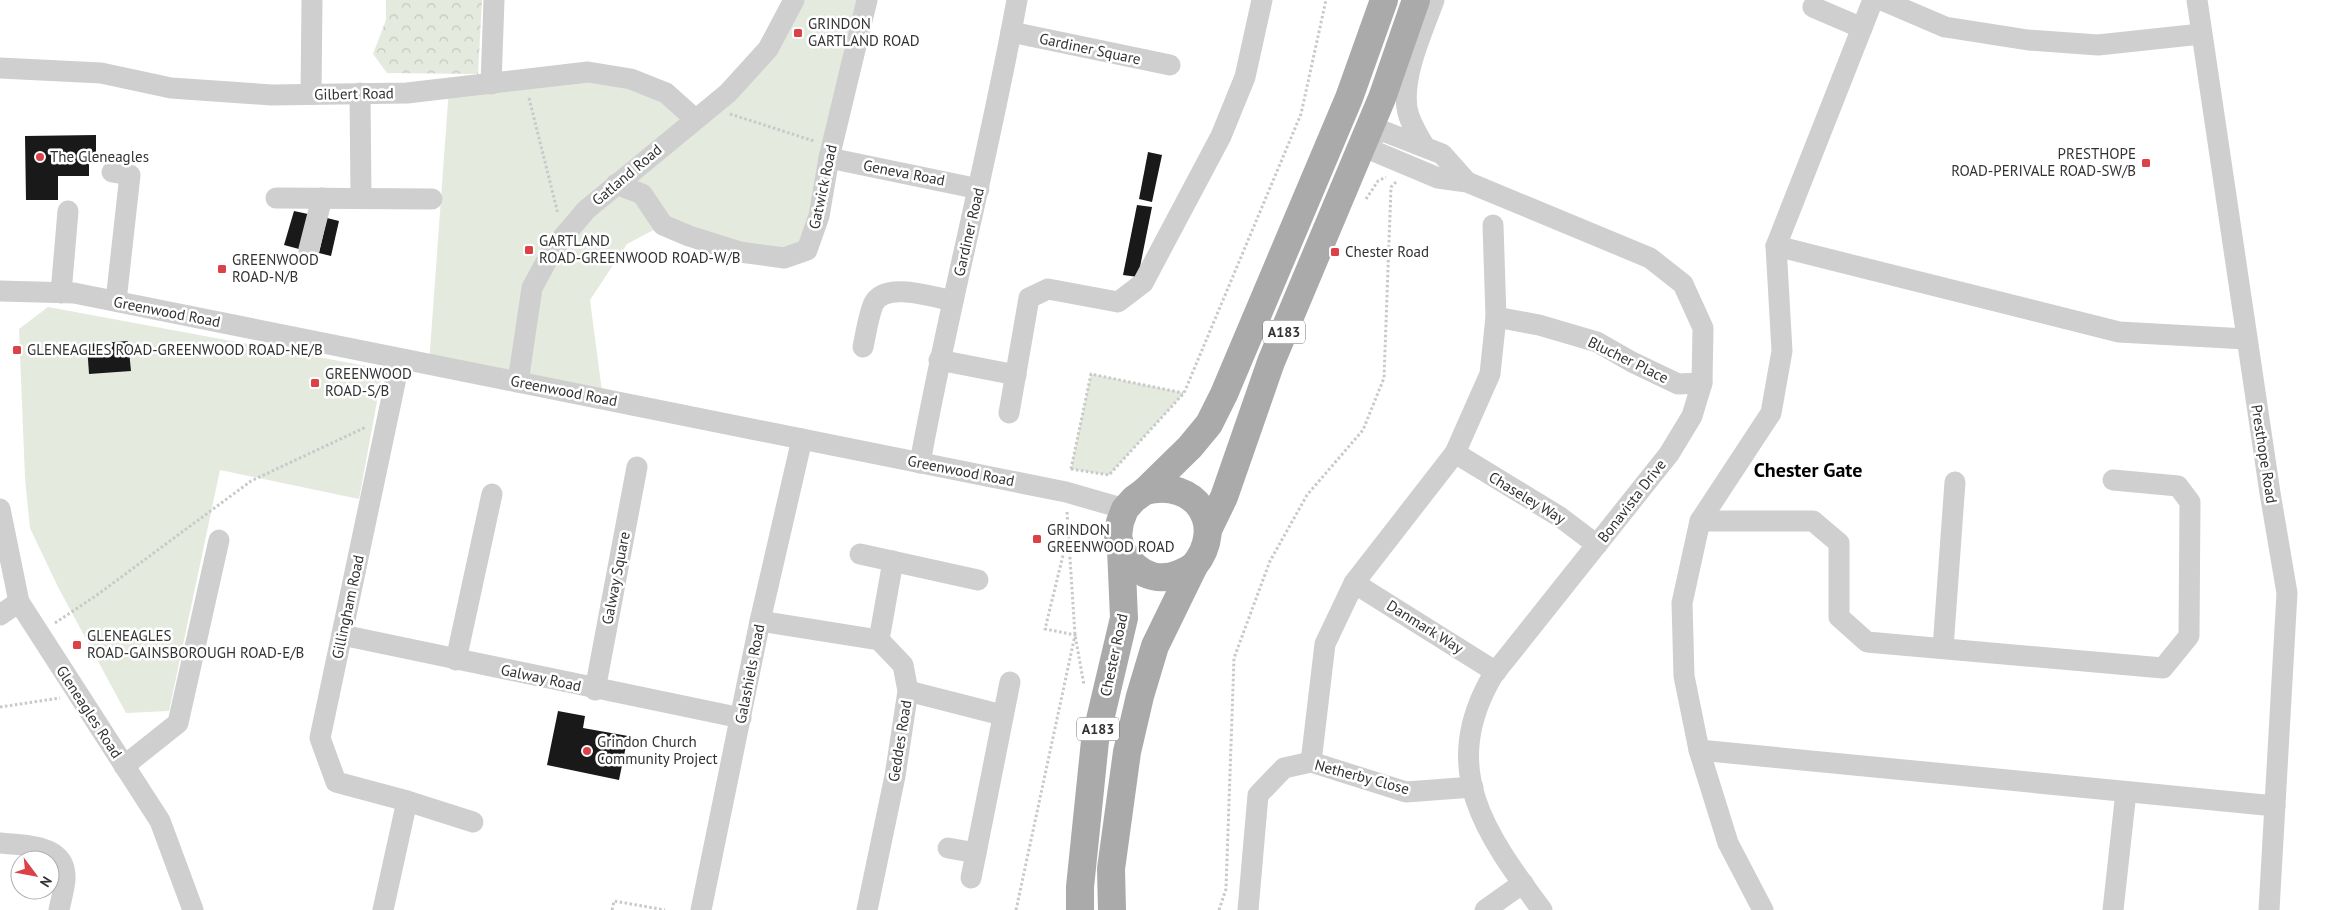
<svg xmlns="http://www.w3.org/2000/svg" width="2340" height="910" font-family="'PT Sans',sans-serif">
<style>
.grass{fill:#e4eade}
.forest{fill:url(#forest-crowns)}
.building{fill:#191919}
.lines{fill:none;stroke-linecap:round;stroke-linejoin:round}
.path{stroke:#c9c9c9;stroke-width:3;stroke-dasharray:2.5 2.5;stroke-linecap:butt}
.minor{stroke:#cfcfcf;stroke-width:21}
.major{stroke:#aaa;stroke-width:28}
.poi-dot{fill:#da4248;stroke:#fff;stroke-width:2}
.labels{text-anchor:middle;stroke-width:5;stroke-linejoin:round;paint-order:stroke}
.shield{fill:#fff;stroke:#707070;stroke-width:1}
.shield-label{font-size:14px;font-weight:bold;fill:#323232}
.poi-label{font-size:15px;fill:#323232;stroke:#fff;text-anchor:start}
.street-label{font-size:15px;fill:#323232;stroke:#fff}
.district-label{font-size:20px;font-weight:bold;fill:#000;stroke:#fff}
</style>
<defs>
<pattern id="forest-crowns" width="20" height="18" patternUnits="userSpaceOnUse" patternTransform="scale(1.25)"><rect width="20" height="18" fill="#e4eade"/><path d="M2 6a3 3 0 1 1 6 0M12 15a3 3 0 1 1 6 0" fill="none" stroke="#c4c9bf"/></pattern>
</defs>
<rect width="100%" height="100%" fill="#fff"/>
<g class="grass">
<path d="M794,0H867L807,250L784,258L663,225L627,244L590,300L603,399L429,364L449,88L631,79L695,119L728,93Z"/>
<path d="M48,307L383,369L359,499L220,470L169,711L126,713L58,587L30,528L25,478L19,329Z"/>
<path d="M1091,374L1184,393L1109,475L1071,469Z"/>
</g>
<path class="forest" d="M386,0H482L478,74L387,73L373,54L386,20Z"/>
<g class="building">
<path d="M96,135V157H89V176H58V200H26L25,136Z"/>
<path d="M1148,152L1162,155L1152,202L1139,199Z"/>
<path d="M1137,205L1152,207L1138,277L1123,275Z"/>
<path d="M294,211L308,214L299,249L284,245Z"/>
<path d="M327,218L339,221L331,256L319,253Z"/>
<path d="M128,341L131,371L89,374L87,344Z"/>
<path d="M558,711L585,716L583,728L628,736L619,780L547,765Z"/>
</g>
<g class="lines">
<g class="path">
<path d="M529,98L558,214"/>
<path d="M730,114L814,141"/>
<path d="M1366,199L1378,181L1386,177"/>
<path d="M1071,469L1109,475L1184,393L1301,114L1326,0"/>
<path d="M1071,469L1091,374L1183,393"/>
<path d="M1067,512L1075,635L1084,685"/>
<path d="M55,623L97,595L251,481L366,427"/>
<path d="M0,707L60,698"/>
<path d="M612,910L614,901L665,910"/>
<path d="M1016,910L1075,635L1045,629L1067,539"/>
<path d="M1219,910L1226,889L1234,658L1270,561L1307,495L1363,430L1384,378L1391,187L1397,181"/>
</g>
<g class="minor">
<path d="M1882,0L1945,27L2028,40L2098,45L2201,34"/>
<path d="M2197,0L2270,493L2287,593L2269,910"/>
<path d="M1813,7L1862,28"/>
<path d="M1011,32L1170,65"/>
<path d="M0,68L101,73L171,88L272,95L407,93L588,72L631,79L666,93L695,119"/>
<path d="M491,84L494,0"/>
<path d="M360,93L361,198"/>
<path d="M311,94L312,0"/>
<path d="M1425,147C1418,135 1409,122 1407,108C1402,75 1423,31 1434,0"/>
<path d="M829,158L979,189"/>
<path d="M112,172L130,175L116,301"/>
<path d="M1467,182L1442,154L1383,131L1366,138L1376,152L1438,178L1467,182L1650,258L1683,284L1703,328L1702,383L1692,416L1669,454L1493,675C1438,769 1485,833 1542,910"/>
<path d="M616,184L642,194L663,225L689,236L740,252L784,258L807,250L819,216L829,158L867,0"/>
<path d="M276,198L432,199"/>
<path d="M1776,246L2119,332L2246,339"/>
<path d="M309,249L322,198"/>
<path d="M0,291L74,293L1066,492L1125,509"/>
<path d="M61,293L68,211"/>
<path d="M1496,317L1539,325L1597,342L1632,362L1678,384L1702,383"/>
<path d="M863,347C866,333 868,318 873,305C883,280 933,297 953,301"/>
<path d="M939,360L1016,375"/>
<path d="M518,382L532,288L553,249L586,210L728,93L768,49L794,0"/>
<path d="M1009,413L1029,298L1048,289L1118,302L1143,283L1221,136L1245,77L1262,0"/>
<path d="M1455,453L1560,517L1597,545"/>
<path d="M920,463C948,308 989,155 1017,0"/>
<path d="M0,509L19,602L160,821L193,910"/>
<path d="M1700,521H1813L1839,543V617L1867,642L2163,668L2189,636L2190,502L2178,486L2113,480"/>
<path d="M860,554L978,580"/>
<path d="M1354,583L1496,672"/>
<path d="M0,615L19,602"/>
<path d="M760,621L879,640L903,665L908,691L895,776L867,910"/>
<path d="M342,635L741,718"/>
<path d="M879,640L893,561"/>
<path d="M1943,648L1955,482"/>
<path d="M456,660L492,494"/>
<path d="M595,690L637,467"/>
<path d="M908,691L1002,715"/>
<path d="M1699,750L2275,806"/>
<path d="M1311,762L1325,644L1354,583L1455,453L1490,374L1496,317L1493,225"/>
<path d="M124,766L178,723L219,540"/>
<path d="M407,801L473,822"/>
<path d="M0,843C25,846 67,843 65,880C64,890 61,900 59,910"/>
<path d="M948,848L976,853L971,878"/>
<path d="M976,853L1010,682"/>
<path d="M383,910L407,801L336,782L320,738L400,359"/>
<path d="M701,910L760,621L802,439"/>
<path d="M1248,910L1258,795L1284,768L1311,762L1406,792L1473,787"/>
<path d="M1485,910L1523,883"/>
<path d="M1763,910L1728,843L1699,750L1684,676L1682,603L1700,521L1771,413L1782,351L1776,246L1873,0"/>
<path d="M2113,910L2126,792"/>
</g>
<g class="major">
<path d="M1208,530L1224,497L1271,362L1382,98L1416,0"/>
<path d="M1121,549C1139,579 1164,586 1194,566"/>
<path d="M1080,910V887L1095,741L1124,618L1121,549L1118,536L1120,522L1125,509L1134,499L1145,491L1190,447L1209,424L1224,394L1349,98L1384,0"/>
<path d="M1112,910L1111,869L1127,752L1140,696L1155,646L1194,566C1227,525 1196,478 1145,491"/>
</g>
</g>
<g class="poi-dot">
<rect x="793" y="28" width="10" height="10" rx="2.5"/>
<circle cx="40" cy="157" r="5"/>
<rect x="2141" y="158" width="10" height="10" rx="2.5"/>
<rect x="524" y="245" width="10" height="10" rx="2.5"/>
<rect x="1330" y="247" width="10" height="10" rx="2.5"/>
<rect x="217" y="264" width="10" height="10" rx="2.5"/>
<rect x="12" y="345" width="10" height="10" rx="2.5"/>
<rect x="310" y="378" width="10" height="10" rx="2.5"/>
<rect x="1032" y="534" width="10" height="10" rx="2.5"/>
<rect x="72" y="640" width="10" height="10" rx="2.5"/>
<circle cx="587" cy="751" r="5"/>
</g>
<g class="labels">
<g class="shield">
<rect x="1263" y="320.5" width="42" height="23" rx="4"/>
<rect x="1077" y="717.5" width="42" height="23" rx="4"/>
</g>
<g class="shield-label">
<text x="1284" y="337">A183</text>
<text x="1098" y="734">A183</text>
</g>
<g class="poi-label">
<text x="808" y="29">GRINDON<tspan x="808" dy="17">GARTLAND ROAD</tspan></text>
<text x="2136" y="159" text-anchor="end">PRESTHOPE<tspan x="2136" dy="17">ROAD-PERIVALE ROAD-SW/B</tspan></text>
<text x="50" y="162">The Gleneagles</text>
<text x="539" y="246">GARTLAND<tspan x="539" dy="17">ROAD-GREENWOOD ROAD-W/B</tspan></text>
<text x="1345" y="257">Chester Road</text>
<text x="232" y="265">GREENWOOD<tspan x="232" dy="17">ROAD-N/B</tspan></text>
<text x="27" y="355">GLENEAGLES ROAD-GREENWOOD ROAD-NE/B</text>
<text x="325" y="379">GREENWOOD<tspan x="325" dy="17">ROAD-S/B</tspan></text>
<text x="1047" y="535">GRINDON<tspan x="1047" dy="17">GREENWOOD ROAD</tspan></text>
<text x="87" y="641">GLENEAGLES<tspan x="87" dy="17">ROAD-GAINSBOROUGH ROAD-E/B</tspan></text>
<text x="597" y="747">Grindon Church<tspan x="597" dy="17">Community Project</tspan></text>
</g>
<g class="street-label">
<text transform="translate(1090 49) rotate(12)" y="5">Gardiner Square</text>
<text transform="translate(354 94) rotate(-1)" y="5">Gilbert Road</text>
<text transform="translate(904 173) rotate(11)" y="5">Geneva Road</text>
<text transform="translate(627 175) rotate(-40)" y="5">Gatland Road</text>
<text transform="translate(823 187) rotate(-78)" y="5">Gatwick Road</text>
<text transform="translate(969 232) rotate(-77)" y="5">Gardiner Road</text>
<text transform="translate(167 312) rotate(11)" y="5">Greenwood Road</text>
<text transform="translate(1628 360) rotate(26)" y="5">Blucher Place</text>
<text transform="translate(564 391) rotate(11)" y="5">Greenwood Road</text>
<text transform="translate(2264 454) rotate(81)" y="5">Presthope Road</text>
<text transform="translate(961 471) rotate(11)" y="5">Greenwood Road</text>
<text transform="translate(1527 498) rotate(31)" y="5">Chaseley Way</text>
<text transform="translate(1632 501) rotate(-52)" y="5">Bonavista Drive</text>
<text transform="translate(616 578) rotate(-79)" y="5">Galway Square</text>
<text transform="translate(348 607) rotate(-78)" y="5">Gillingham Road</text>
<text transform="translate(1425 627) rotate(32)" y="5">Danmark Way</text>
<text transform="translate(1114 655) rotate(-78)" y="5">Chester Road</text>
<text transform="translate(750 674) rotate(-79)" y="5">Galashiels Road</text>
<text transform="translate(541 678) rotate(12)" y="5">Galway Road</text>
<text transform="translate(89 712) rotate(57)" y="5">Gleneagles Road</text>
<text transform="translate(900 741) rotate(-81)" y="5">Geddes Road</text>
<text transform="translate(1362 777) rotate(15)" y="5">Netherby Close</text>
</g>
<g class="district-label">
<text x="1808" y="477">Chester Gate</text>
</g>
</g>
<g transform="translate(35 875) rotate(122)"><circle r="24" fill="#ffffff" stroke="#adadad"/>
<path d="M0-4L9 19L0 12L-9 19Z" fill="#da4248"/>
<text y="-8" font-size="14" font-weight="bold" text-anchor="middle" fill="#323232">N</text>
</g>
</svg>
